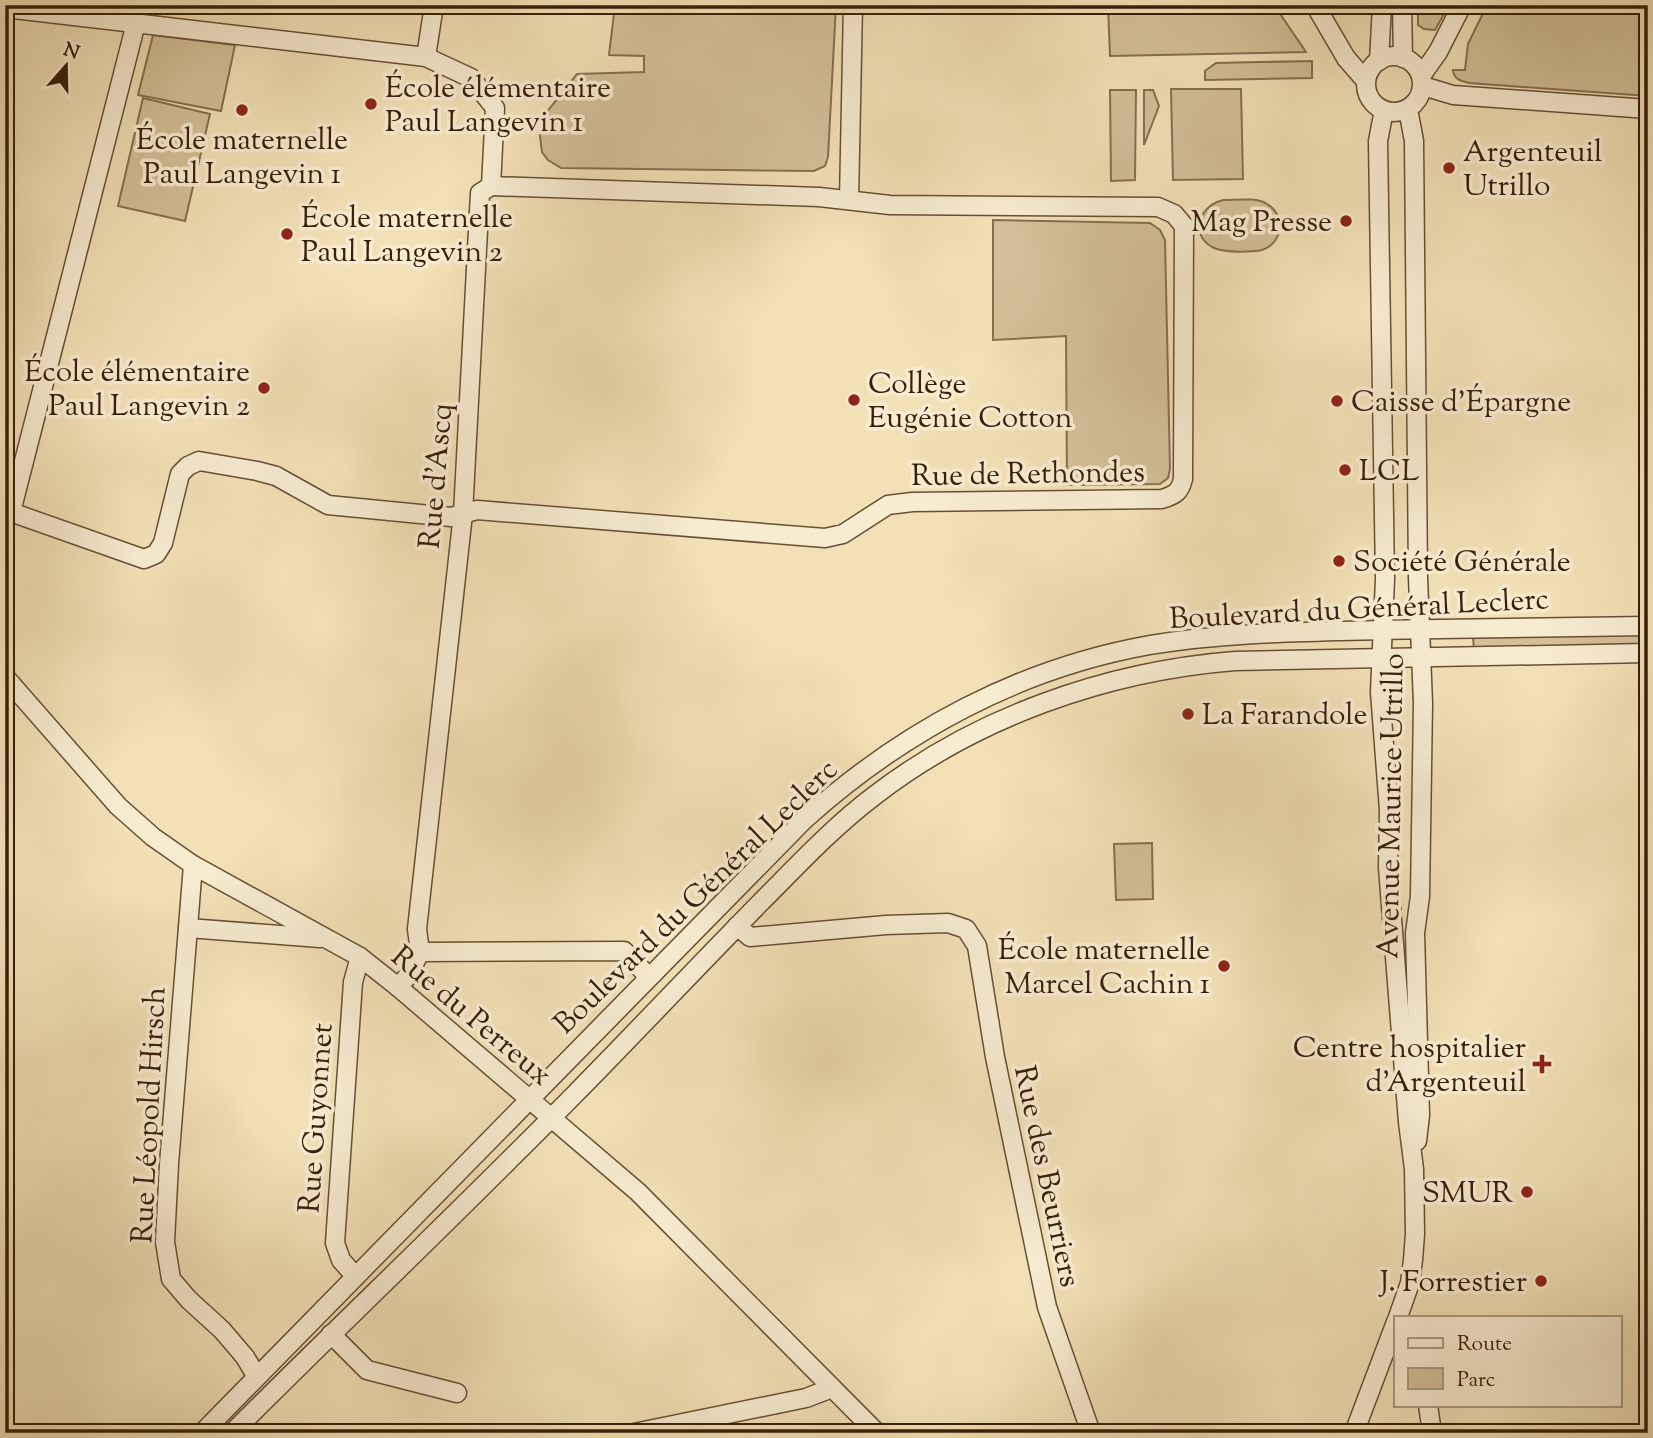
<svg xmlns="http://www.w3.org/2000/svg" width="1653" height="1438" font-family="'Sorts Mill Goudy',serif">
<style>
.green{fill:#d3bf99;stroke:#866f51;stroke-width:2}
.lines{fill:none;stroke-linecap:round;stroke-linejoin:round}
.minor-casing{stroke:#674f34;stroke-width:21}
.minor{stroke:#f7ebd0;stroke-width:18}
.poi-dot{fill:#8f2418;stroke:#f7ebd0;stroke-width:2.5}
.labels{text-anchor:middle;stroke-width:7;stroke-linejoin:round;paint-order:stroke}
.poi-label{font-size:30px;fill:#391f09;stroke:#f7ebd0;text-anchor:start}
.street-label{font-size:30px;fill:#391f09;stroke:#f7ebd0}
</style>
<rect width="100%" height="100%" fill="#f2e0b7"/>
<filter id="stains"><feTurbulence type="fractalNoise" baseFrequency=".00286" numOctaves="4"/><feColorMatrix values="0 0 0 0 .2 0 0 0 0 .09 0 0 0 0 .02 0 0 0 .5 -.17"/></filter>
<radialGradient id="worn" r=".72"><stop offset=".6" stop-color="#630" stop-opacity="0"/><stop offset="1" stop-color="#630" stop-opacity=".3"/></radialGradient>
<g class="green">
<path d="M615,5H836L828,157L825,166L814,171L561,168L548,160L542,152L540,136L543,117L577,74L644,72V56L609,55Z"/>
<path d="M1108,5H1274L1306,52L1110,56Z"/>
<path d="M1418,5H1449L1435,30L1424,29L1418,25Z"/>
<path d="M1487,5H1648V96L1469,83C1460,81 1454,79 1453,70H1465L1468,44Z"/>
<path d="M153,35L235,45L221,111L138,95Z"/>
<path d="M1312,61V78L1205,80V71L1216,63Z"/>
<path d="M1171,89H1241L1243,179L1173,180Z"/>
<path d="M1110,90H1136L1135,180L1111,181Z"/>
<path d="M1144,90H1153L1159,106L1144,145Z"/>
<path d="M143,98L210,114L185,221L118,206Z"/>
<path d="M1224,200C1237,200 1256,197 1267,204C1289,217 1281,249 1256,251C1243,252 1223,253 1212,247C1188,233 1201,204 1224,200Z"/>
<path d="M993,220L1150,223L1160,230L1165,240L1170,469L1168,478L1160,484L1067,485L1066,336L993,340Z"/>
<path d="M1648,633V648L1474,651L1473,637Z"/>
<path d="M1152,843L1153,899L1116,900L1114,844Z"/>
</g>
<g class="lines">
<defs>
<g id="minor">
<path d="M1315,5L1346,58L1366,81"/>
<path d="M1402,5L1403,58"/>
<path d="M5,8L426,57L471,78L495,108L491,186"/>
<circle cx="1394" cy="84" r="28"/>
<path d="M426,57L434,5"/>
<path d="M1379,61L1382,5"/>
<path d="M1421,76L1438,52L1462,5"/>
<path d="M1423,86L1453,95L1648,109"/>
<path d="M1408,109L1414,141L1418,577L1423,704L1420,896L1415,933L1420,1115L1417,1141"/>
<path d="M1384,110L1378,141L1385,579L1380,692L1389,810L1388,868L1408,1122L1414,1169L1415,1234L1413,1260L1410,1283L1398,1317"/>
<path d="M849,200L853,5"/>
<path d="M5,510L144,559L156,554L163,543L180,474L188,466L199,461L257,471L276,476L328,505L451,517L477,510L825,538L843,534L888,505L912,502L1162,499C1175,495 1180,492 1183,479L1184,226L1174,214L1158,207L890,205L819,197L491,186"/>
<path d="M11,512L136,23"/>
<path d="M5,677L118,806L153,837L193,865L360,957L398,987L638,1192L877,1433"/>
<path d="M193,865L169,1164L165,1242L171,1279L189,1300L222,1330L245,1357L257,1377"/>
<path d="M737,926L750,937L886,925L948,923L966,929L977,946L995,1057L1047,1307L1091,1433"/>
<path d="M188,928L320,938"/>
<path d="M420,952L624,951L648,976"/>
<path d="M398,987L408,976L420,952L417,929L463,514L480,193L491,186"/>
<path d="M355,1276L341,1260L335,1243L353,982L360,957"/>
<path d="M331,1334L367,1370L457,1393"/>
<path d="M1428,1405L1432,1433"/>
<path d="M202,1433L805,819C903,731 1020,668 1150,645C1227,632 1305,632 1383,630C1471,628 1559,627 1648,626"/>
<path d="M232,1433C346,1319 462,1209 575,1094C637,1031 698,966 760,903C797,866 833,827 874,796C976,717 1107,671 1235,661L1648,653"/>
<path d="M634,1433L806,1398L832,1388"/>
<path d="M1354,1433L1396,1322"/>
</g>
</defs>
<use href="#minor" class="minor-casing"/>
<use href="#minor" class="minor"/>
</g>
<g class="poi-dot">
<circle cx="371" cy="104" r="7"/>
<circle cx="242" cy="110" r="7"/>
<circle cx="1449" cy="168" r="7"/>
<circle cx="1346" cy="221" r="7"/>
<circle cx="287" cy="234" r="7"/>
<circle cx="264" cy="388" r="7"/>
<circle cx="854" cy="400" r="7"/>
<circle cx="1337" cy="401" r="7"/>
<circle cx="1345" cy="470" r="7"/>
<circle cx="1339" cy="561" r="7"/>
<circle cx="1188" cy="714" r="7"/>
<circle cx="1224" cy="966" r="7"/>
<path d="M1538.5 1053.5h7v7h7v7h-7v7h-7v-7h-7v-7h7z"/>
<circle cx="1527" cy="1192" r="7"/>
<circle cx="1541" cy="1281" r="7"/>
</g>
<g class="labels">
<g class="poi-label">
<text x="385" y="97">École élémentaire<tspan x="385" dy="34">Paul Langevin 1</tspan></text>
<text x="242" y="149" text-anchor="middle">École maternelle<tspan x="242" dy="34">Paul Langevin 1</tspan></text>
<text x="1463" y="161">Argenteuil<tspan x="1463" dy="34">Utrillo</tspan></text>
<text x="301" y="227">École maternelle<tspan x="301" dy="34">Paul Langevin 2</tspan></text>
<text x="1332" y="231" text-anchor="end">Mag Presse</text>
<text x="250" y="381" text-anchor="end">École élémentaire<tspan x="250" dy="34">Paul Langevin 2</tspan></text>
<text x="868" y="393">Collège<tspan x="868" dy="34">Eugénie Cotton</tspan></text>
<text x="1351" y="411">Caisse d'Épargne</text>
<text x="1359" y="480">LCL</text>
<text x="1353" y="571">Société Générale</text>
<text x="1202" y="724">La Farandole</text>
<text x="1210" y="959" text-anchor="end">École maternelle<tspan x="1210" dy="34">Marcel Cachin 1</tspan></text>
<text x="1526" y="1057" text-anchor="end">Centre hospitalier<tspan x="1526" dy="34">d'Argenteuil</tspan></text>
<text x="1513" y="1202" text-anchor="end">SMUR</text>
<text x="1527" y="1291" text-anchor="end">J. Forrestier</text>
</g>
<g class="street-label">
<text transform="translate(1028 473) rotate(-1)" y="10">Rue de Rethondes</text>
<text transform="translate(435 476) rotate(-85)" y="10">Rue d'Ascq</text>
<text transform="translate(1359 608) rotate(-3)" y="10">Boulevard du Général Leclerc</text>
<text transform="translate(1390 806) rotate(-89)" y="10">Avenue Maurice Utrillo</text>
<text transform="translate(695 896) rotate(-44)" y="10">Boulevard du Général Leclerc</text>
<text transform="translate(472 1015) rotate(40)" y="10">Rue du Perreux</text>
<text transform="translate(148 1115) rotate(-87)" y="10">Rue Léopold Hirsch</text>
<text transform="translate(315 1118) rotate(-86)" y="10">Rue Guyonnet</text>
<text transform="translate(1048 1176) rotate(78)" y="10">Rue des Beurriers</text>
</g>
</g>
<rect width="1653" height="1438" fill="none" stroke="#f2e0b7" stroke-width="28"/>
<rect x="7" y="7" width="1639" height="1424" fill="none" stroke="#391f09" stroke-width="3.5"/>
<rect x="14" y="14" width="1625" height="1410" fill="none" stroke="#391f09" stroke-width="2"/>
<rect x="1394" y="1316" width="228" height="91" fill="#f7ebd0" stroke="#ab9980" stroke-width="2"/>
<rect x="1408" y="1338" width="35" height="10" fill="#f7ebd0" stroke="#ab9980" stroke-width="2"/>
<text x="1457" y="1350" font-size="21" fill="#391f09">Route</text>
<rect x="1408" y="1368" width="35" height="21" fill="#d3bf99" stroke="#ab9980" stroke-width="2"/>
<text x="1457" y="1386" font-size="21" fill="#391f09">Parc</text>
<g transform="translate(66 66) rotate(20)" stroke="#f7ebd0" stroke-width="5" paint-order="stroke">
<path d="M0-5L12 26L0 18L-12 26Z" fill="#391f09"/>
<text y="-10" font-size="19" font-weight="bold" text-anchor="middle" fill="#391f09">N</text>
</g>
<rect width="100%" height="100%" filter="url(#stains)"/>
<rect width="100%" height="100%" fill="url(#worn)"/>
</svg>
